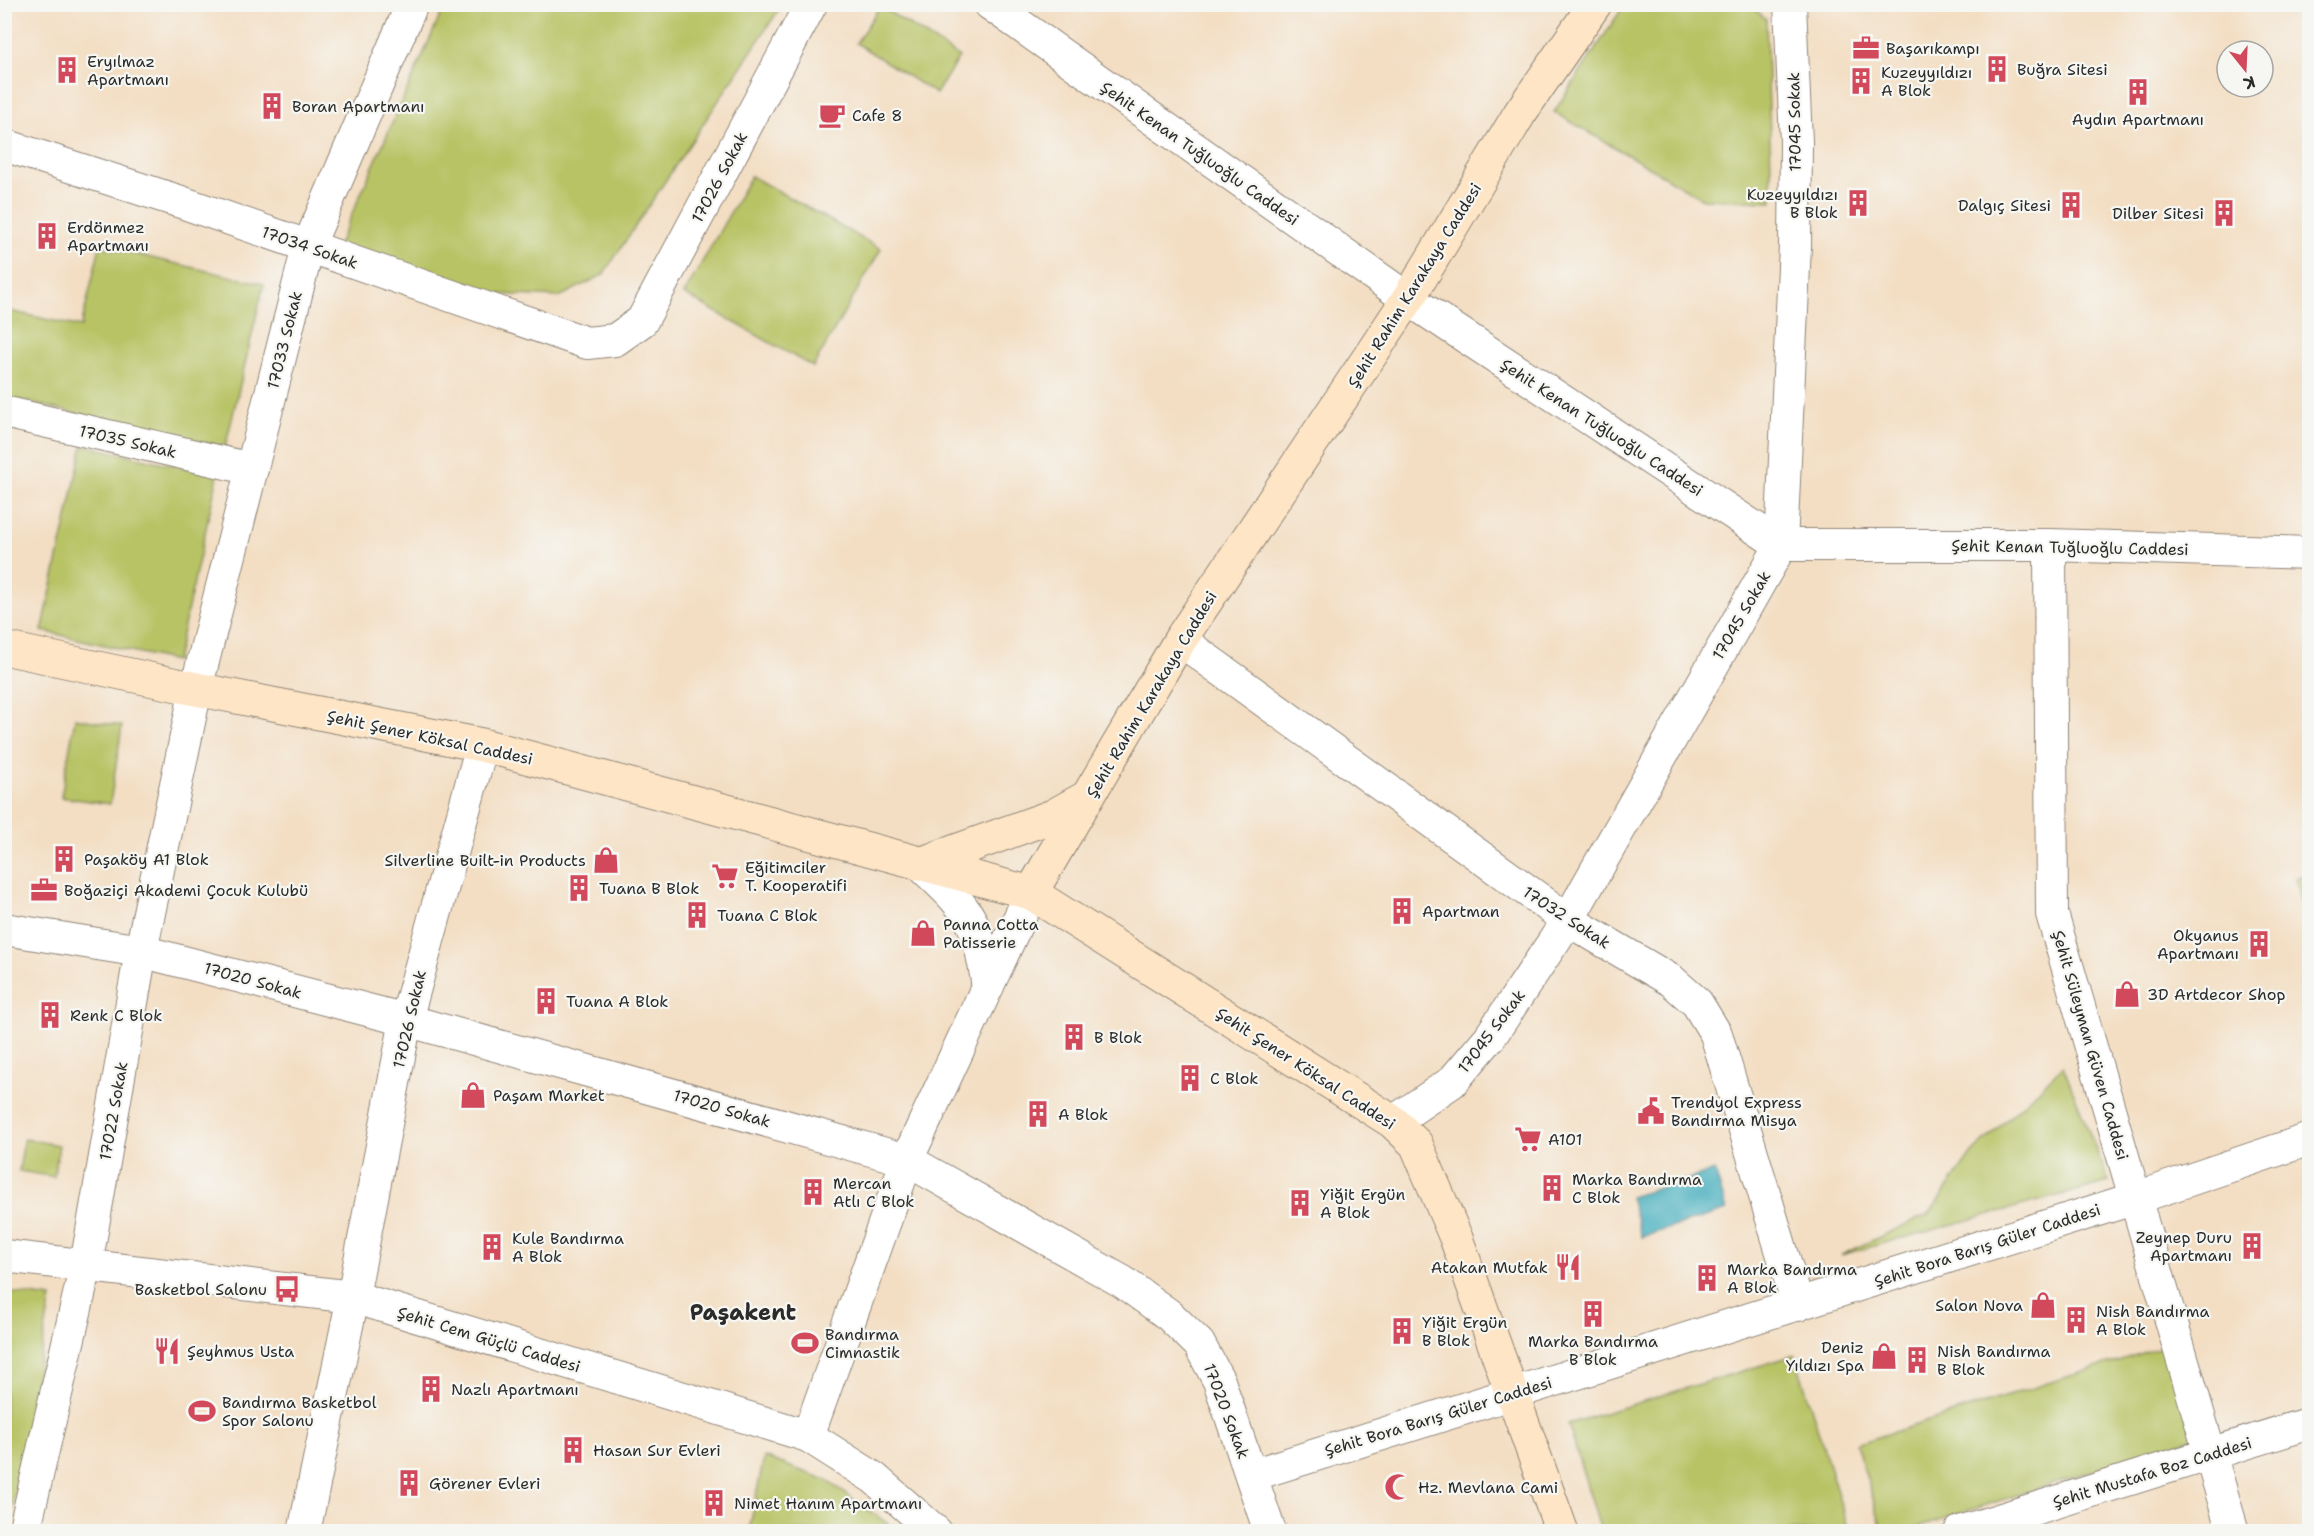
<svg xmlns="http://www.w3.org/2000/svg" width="2314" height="1536" font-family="'Shantell Sans',sans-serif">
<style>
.green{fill:#b8c365;stroke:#727748;stroke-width:1.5}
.water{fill:#3eabbc;stroke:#346b74;stroke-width:1.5}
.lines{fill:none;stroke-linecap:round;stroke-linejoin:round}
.minor-casing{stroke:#8f8477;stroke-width:34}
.secondary-casing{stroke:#8f8477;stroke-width:35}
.minor{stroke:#fff;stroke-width:32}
.secondary{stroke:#fde5c5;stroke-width:33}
.labels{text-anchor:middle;stroke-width:4.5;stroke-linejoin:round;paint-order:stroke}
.poi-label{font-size:16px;fill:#2b2b2b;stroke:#f6f6f2;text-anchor:start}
.street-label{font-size:16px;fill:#2b2b2b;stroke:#f6f6f2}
.district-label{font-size:22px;font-weight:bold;fill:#2b2b2b;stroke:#f6f6f2}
</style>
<rect width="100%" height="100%" fill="#f6f6f2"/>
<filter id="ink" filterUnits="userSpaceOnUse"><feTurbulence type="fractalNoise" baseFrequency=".0167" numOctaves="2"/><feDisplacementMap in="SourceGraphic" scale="12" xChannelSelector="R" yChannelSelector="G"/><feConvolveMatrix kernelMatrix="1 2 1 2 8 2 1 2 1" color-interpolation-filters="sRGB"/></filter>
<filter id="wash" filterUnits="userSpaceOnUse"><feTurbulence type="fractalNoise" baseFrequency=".008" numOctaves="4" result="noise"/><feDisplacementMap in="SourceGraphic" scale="24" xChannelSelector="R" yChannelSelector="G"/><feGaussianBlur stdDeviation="1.35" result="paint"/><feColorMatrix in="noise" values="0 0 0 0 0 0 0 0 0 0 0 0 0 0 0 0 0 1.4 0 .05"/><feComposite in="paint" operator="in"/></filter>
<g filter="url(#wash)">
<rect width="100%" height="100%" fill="#f3dec3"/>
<g class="green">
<path d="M1625,4L1750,5L1766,19L1772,201L1703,199L1554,112Z"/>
<path d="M445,5H782L603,275L559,297L495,294L334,254Z"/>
<path d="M880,6L959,57L936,94L856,43Z"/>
<path d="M751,176L881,249L813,367L684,294Z"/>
<path d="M100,246L264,284L225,448L5,397V310L81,327Z"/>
<path d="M83,445L218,475L176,661L42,631Z"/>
<path d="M75,718L122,726L110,804L61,797Z"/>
<path d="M2309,873H2310L2309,928L2295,878Z"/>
<path d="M2063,1066L2109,1182L1841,1255L1929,1214L1972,1153Z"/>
<path d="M24,1139L59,1145L54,1177L19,1171Z"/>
<path d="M5,1292L51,1298L8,1532L4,1531Z"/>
<path d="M2165,1346L2195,1438L1902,1532L1883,1531L1856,1444Z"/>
<path d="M1795,1355L1849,1531H1601L1568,1424Z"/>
<path d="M764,1457L826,1480L898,1531H749Z"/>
</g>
<path class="water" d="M1715,1171L1727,1210L1642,1237L1630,1197Z"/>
</g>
<g filter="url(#ink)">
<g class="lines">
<defs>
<g id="minor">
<path d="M990,4L1408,299L1781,545H2050L2310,553"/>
<path d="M4,145L181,202L587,343L615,340L642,321L811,4"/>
<path d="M4,412L252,469"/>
<path d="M2050,545L2052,914L2233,1532"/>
<path d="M1180,640L1568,920L1672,981L1697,1003L1716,1034L1798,1305"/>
<path d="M920,864C938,882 964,903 974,927C982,945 984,966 988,986"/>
<path d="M4,929L141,951L406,1020L907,1160L1123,1282L1169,1315L1199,1344L1219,1381L1270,1532"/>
<path d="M1393,1122L1452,1082L1490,1037L1568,920L1781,545L1795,245L1796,142L1790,4"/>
<path d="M4,1256L353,1297L808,1436L874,1478L936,1532"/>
<path d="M808,1436L907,1160L1031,893"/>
<path d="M1252,1475L2136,1198L2310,1139"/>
<path d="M24,1532L86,1265L141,951L196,689L308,247L412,4"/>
<path d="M304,1532L353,1297L406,1020L482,745"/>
<path d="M1960,1532L2310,1423"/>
</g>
<g id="secondary">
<path d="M4,648L196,689L482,745L1031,893L1393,1122L1416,1144L1456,1238L1562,1532"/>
<path d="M920,864L1053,816L1087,797"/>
<path d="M1031,893L1180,640L1408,299L1520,113L1595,4"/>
</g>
</defs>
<use href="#minor" class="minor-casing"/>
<use href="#secondary" class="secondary-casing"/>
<use href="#minor" class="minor"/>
<use href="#secondary" class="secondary"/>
</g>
</g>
<defs>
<symbol id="office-bare" viewBox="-9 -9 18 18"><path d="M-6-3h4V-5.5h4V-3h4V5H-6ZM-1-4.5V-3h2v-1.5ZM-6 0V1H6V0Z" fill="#d1495b" stroke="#f6f6f2" stroke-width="2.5" paint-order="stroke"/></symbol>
<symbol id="building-bare" viewBox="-9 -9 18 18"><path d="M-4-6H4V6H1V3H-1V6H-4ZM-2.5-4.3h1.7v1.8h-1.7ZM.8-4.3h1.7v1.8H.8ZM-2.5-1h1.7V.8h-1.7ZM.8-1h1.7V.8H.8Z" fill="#d1495b" stroke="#f6f6f2" stroke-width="2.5" paint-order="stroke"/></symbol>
<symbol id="cafe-bare" viewBox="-9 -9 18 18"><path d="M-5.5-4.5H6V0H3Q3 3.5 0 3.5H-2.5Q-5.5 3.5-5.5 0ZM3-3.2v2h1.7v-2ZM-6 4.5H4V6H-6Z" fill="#d1495b" stroke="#f6f6f2" stroke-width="2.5" paint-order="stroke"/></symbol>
<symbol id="shop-bare" viewBox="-9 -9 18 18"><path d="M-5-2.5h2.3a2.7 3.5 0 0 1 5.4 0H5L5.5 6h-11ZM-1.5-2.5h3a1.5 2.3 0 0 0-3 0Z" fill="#d1495b" stroke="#f6f6f2" stroke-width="2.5" paint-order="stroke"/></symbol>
<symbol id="supermarket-bare" viewBox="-9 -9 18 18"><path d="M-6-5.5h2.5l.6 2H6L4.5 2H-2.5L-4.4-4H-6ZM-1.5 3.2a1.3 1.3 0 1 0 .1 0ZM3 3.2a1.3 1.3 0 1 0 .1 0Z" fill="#d1495b" stroke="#f6f6f2" stroke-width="2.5" paint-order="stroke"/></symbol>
<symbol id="civic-bare" viewBox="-9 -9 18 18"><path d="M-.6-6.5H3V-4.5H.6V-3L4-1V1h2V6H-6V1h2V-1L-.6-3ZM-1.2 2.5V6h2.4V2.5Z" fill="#d1495b" stroke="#f6f6f2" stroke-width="2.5" paint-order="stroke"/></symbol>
<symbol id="restaurant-bare" viewBox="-9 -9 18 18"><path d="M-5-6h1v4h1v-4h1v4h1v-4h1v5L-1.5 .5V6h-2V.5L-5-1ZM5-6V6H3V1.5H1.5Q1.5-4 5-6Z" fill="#d1495b" stroke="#f6f6f2" stroke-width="2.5" paint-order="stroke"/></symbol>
<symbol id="bus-bare" viewBox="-9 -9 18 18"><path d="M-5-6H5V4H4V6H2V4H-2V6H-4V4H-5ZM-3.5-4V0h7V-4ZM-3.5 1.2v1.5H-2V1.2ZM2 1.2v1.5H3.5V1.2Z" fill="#d1495b" stroke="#f6f6f2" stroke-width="2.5" paint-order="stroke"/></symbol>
<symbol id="stadium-bare" viewBox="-9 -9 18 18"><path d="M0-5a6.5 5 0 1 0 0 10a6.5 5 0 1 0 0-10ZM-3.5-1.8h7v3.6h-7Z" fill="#d1495b" stroke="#f6f6f2" stroke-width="2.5" paint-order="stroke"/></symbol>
<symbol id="mosque-bare" viewBox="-9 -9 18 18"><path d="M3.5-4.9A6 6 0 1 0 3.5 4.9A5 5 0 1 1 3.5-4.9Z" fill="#d1495b" stroke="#f6f6f2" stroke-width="2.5" paint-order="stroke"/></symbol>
</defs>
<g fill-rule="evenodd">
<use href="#office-bare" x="1847" y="29" width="38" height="38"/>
<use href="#building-bare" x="1978" y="50" width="38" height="38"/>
<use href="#building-bare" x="48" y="51" width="38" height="38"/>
<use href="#building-bare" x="1842" y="62" width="38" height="38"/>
<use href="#building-bare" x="2119" y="73" width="38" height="38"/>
<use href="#building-bare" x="253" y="87" width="38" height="38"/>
<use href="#cafe-bare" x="813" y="96" width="38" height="38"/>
<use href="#building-bare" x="1839" y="184" width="38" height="38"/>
<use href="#building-bare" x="2052" y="186" width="38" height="38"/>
<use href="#building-bare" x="2205" y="194" width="38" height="38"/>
<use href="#building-bare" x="28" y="217" width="38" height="38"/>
<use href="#building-bare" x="45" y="840" width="38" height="38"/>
<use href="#shop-bare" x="587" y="841" width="38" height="38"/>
<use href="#supermarket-bare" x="706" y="857" width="38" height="38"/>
<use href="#building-bare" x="560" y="869" width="38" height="38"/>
<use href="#office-bare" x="25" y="871" width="38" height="38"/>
<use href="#building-bare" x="1383" y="892" width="38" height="38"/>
<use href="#building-bare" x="678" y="896" width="38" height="38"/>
<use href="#shop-bare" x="904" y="914" width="38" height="38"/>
<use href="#building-bare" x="2240" y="925" width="38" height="38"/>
<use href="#shop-bare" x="2108" y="975" width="38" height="38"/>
<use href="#building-bare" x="527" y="982" width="38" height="38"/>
<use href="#building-bare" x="31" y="996" width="38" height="38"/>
<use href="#building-bare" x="1055" y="1018" width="38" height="38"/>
<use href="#building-bare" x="1171" y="1059" width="38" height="38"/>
<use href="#shop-bare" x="454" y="1076" width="38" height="38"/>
<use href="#civic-bare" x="1632" y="1092" width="38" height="38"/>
<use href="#building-bare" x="1019" y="1095" width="38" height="38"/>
<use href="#supermarket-bare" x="1509" y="1120" width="38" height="38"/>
<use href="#building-bare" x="1533" y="1169" width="38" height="38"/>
<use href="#building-bare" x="794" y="1173" width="38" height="38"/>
<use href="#building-bare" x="1281" y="1184" width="38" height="38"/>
<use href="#building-bare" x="2233" y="1227" width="38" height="38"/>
<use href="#building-bare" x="473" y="1228" width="38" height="38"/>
<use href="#restaurant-bare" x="1549" y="1248" width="38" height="38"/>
<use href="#building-bare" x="1688" y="1259" width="38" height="38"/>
<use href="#bus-bare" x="268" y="1270" width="38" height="38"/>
<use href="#shop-bare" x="2024" y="1286" width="38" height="38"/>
<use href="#building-bare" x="1574" y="1295" width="38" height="38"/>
<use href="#building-bare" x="2057" y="1301" width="38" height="38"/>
<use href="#building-bare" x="1383" y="1312" width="38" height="38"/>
<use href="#stadium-bare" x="786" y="1324" width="38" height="38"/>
<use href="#restaurant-bare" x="148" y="1332" width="38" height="38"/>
<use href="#shop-bare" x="1865" y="1337" width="38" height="38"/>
<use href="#building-bare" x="1898" y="1341" width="38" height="38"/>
<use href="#building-bare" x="412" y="1370" width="38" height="38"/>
<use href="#stadium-bare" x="183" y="1392" width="38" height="38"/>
<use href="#building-bare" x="554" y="1431" width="38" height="38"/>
<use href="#building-bare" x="390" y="1464" width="38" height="38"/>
<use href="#mosque-bare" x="1379" y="1468" width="38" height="38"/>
<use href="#building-bare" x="695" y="1484" width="38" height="38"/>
</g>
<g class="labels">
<g class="poi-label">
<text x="1886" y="54">Başarıkampı</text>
<text x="87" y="67">Eryılmaz<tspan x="87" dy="18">Apartmanı</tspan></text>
<text x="2017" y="75">Buğra Sitesi</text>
<text x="1881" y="78">Kuzeyyıldızı<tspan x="1881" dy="18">A Blok</tspan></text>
<text x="292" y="112">Boran Apartmanı</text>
<text x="852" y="121">Cafe 8</text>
<text x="2138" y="125" text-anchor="middle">Aydın Apartmanı</text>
<text x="1838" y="200" text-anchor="end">Kuzeyyıldızı<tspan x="1838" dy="18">B Blok</tspan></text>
<text x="2051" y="211" text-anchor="end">Dalgıç Sitesi</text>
<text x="2204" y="219" text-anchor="end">Dilber Sitesi</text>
<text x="67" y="233">Erdönmez<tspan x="67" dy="18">Apartmanı</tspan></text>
<text x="84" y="865">Paşaköy A1 Blok</text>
<text x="586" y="866" text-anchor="end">Silverline Built-in Products</text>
<text x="745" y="873">Eğitimciler<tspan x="745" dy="18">T. Kooperatifi</tspan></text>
<text x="599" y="894">Tuana B Blok</text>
<text x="64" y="896">Boğaziçi Akademi Çocuk Kulubü</text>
<text x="1422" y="917">Apartman</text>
<text x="717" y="921">Tuana C Blok</text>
<text x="943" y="930">Panna Cotta<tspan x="943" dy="18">Patisserie</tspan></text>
<text x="2239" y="941" text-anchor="end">Okyanus<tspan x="2239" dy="18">Apartmanı</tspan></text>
<text x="2147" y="1000">3D Artdecor Shop</text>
<text x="566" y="1007">Tuana A Blok</text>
<text x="70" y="1021">Renk C Blok</text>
<text x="1094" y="1043">B Blok</text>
<text x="1210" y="1084">C Blok</text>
<text x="493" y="1101">Paşam Market</text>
<text x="1671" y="1108">Trendyol Express<tspan x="1671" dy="18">Bandırma Misya</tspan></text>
<text x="1058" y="1120">A Blok</text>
<text x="1548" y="1145">A101</text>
<text x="1572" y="1185">Marka Bandırma<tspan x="1572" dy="18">C Blok</tspan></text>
<text x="833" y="1189">Mercan<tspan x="833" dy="18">Atlı C Blok</tspan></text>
<text x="1320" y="1200">Yiğit Ergün<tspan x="1320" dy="18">A Blok</tspan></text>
<text x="2232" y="1243" text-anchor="end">Zeynep Duru<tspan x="2232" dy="18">Apartmanı</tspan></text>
<text x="512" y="1244">Kule Bandırma<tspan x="512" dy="18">A Blok</tspan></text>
<text x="1548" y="1273" text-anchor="end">Atakan Mutfak</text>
<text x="1727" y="1275">Marka Bandırma<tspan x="1727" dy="18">A Blok</tspan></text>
<text x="267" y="1295" text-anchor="end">Basketbol Salonu</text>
<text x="2023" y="1311" text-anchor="end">Salon Nova</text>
<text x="2096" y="1317">Nish Bandırma<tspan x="2096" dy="18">A Blok</tspan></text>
<text x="1422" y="1328">Yiğit Ergün<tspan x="1422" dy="18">B Blok</tspan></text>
<text x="825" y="1340">Bandırma<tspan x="825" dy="18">Cimnastik</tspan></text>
<text x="1593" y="1347" text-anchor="middle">Marka Bandırma<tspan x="1593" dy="18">B Blok</tspan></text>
<text x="1864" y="1353" text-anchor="end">Deniz<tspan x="1864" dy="18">Yıldızı Spa</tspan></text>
<text x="187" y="1357">Şeyhmus Usta</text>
<text x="1937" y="1357">Nish Bandırma<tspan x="1937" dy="18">B Blok</tspan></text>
<text x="451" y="1395">Nazlı Apartmanı</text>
<text x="222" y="1408">Bandırma Basketbol<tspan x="222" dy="18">Spor Salonu</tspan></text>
<text x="593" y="1456">Hasan Sur Evleri</text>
<text x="429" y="1489">Görener Evleri</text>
<text x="1418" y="1493">Hz. Mevlana Cami</text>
<text x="734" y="1509">Nimet Hanım Apartmanı</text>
</g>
<g class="street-label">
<text transform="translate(1794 122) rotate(-91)" y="6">17045 Sokak</text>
<text transform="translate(1200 153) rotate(35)" y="6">Şehit Kenan Tuğluoğlu Caddesi</text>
<text transform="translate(719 177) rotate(-62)" y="6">17026 Sokak</text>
<text transform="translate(310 247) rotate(19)" y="6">17034 Sokak</text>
<text transform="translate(1414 285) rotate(-58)" y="6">Şehit Rahim Karakaya Caddesi</text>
<text transform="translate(284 340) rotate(-76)" y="6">17033 Sokak</text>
<text transform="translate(1602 427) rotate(33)" y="6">Şehit Kenan Tuğluoğlu Caddesi</text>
<text transform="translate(128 441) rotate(13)" y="6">17035 Sokak</text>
<text transform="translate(2070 547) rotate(1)" y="6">Şehit Kenan Tuğluoğlu Caddesi</text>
<text transform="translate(1741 615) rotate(-60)" y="6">17045 Sokak</text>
<text transform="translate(1151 694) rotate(-59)" y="6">Şehit Rahim Karakaya Caddesi</text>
<text transform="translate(430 737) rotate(12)" y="6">Şehit Şener Köksal Caddesi</text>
<text transform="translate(1567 917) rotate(33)" y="6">17032 Sokak</text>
<text transform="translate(253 980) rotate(15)" y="6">17020 Sokak</text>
<text transform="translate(409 1019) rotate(-77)" y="6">17026 Sokak</text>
<text transform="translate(1491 1031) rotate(-53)" y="6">17045 Sokak</text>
<text transform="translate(2091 1045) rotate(74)" y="6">Şehit Süleyman Güven Caddesi</text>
<text transform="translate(1306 1068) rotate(33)" y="6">Şehit Şener Köksal Caddesi</text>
<text transform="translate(722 1108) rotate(16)" y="6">17020 Sokak</text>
<text transform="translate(113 1111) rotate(-80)" y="6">17022 Sokak</text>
<text transform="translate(1987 1245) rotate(-18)" y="6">Şehit Bora Barış Güler Caddesi</text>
<text transform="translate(489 1339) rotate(17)" y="6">Şehit Cem Güçlü Caddesi</text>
<text transform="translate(1227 1411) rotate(69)" y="6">17020 Sokak</text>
<text transform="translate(1438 1416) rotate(-17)" y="6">Şehit Bora Barış Güler Caddesi</text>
<text transform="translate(2152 1472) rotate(-17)" y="6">Şehit Mustafa Boz Caddesi</text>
</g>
<g class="district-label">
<text x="743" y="1320">Paşakent</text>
</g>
</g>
<rect width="2314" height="1536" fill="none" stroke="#f6f6f2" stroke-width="24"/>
<g transform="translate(2245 69) rotate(162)"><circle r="28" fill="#f6f6f2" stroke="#a5a5a2" stroke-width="1.5"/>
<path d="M0-4.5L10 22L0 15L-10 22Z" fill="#d1495b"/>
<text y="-9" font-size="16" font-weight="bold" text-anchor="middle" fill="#2b2b2b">K</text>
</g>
</svg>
